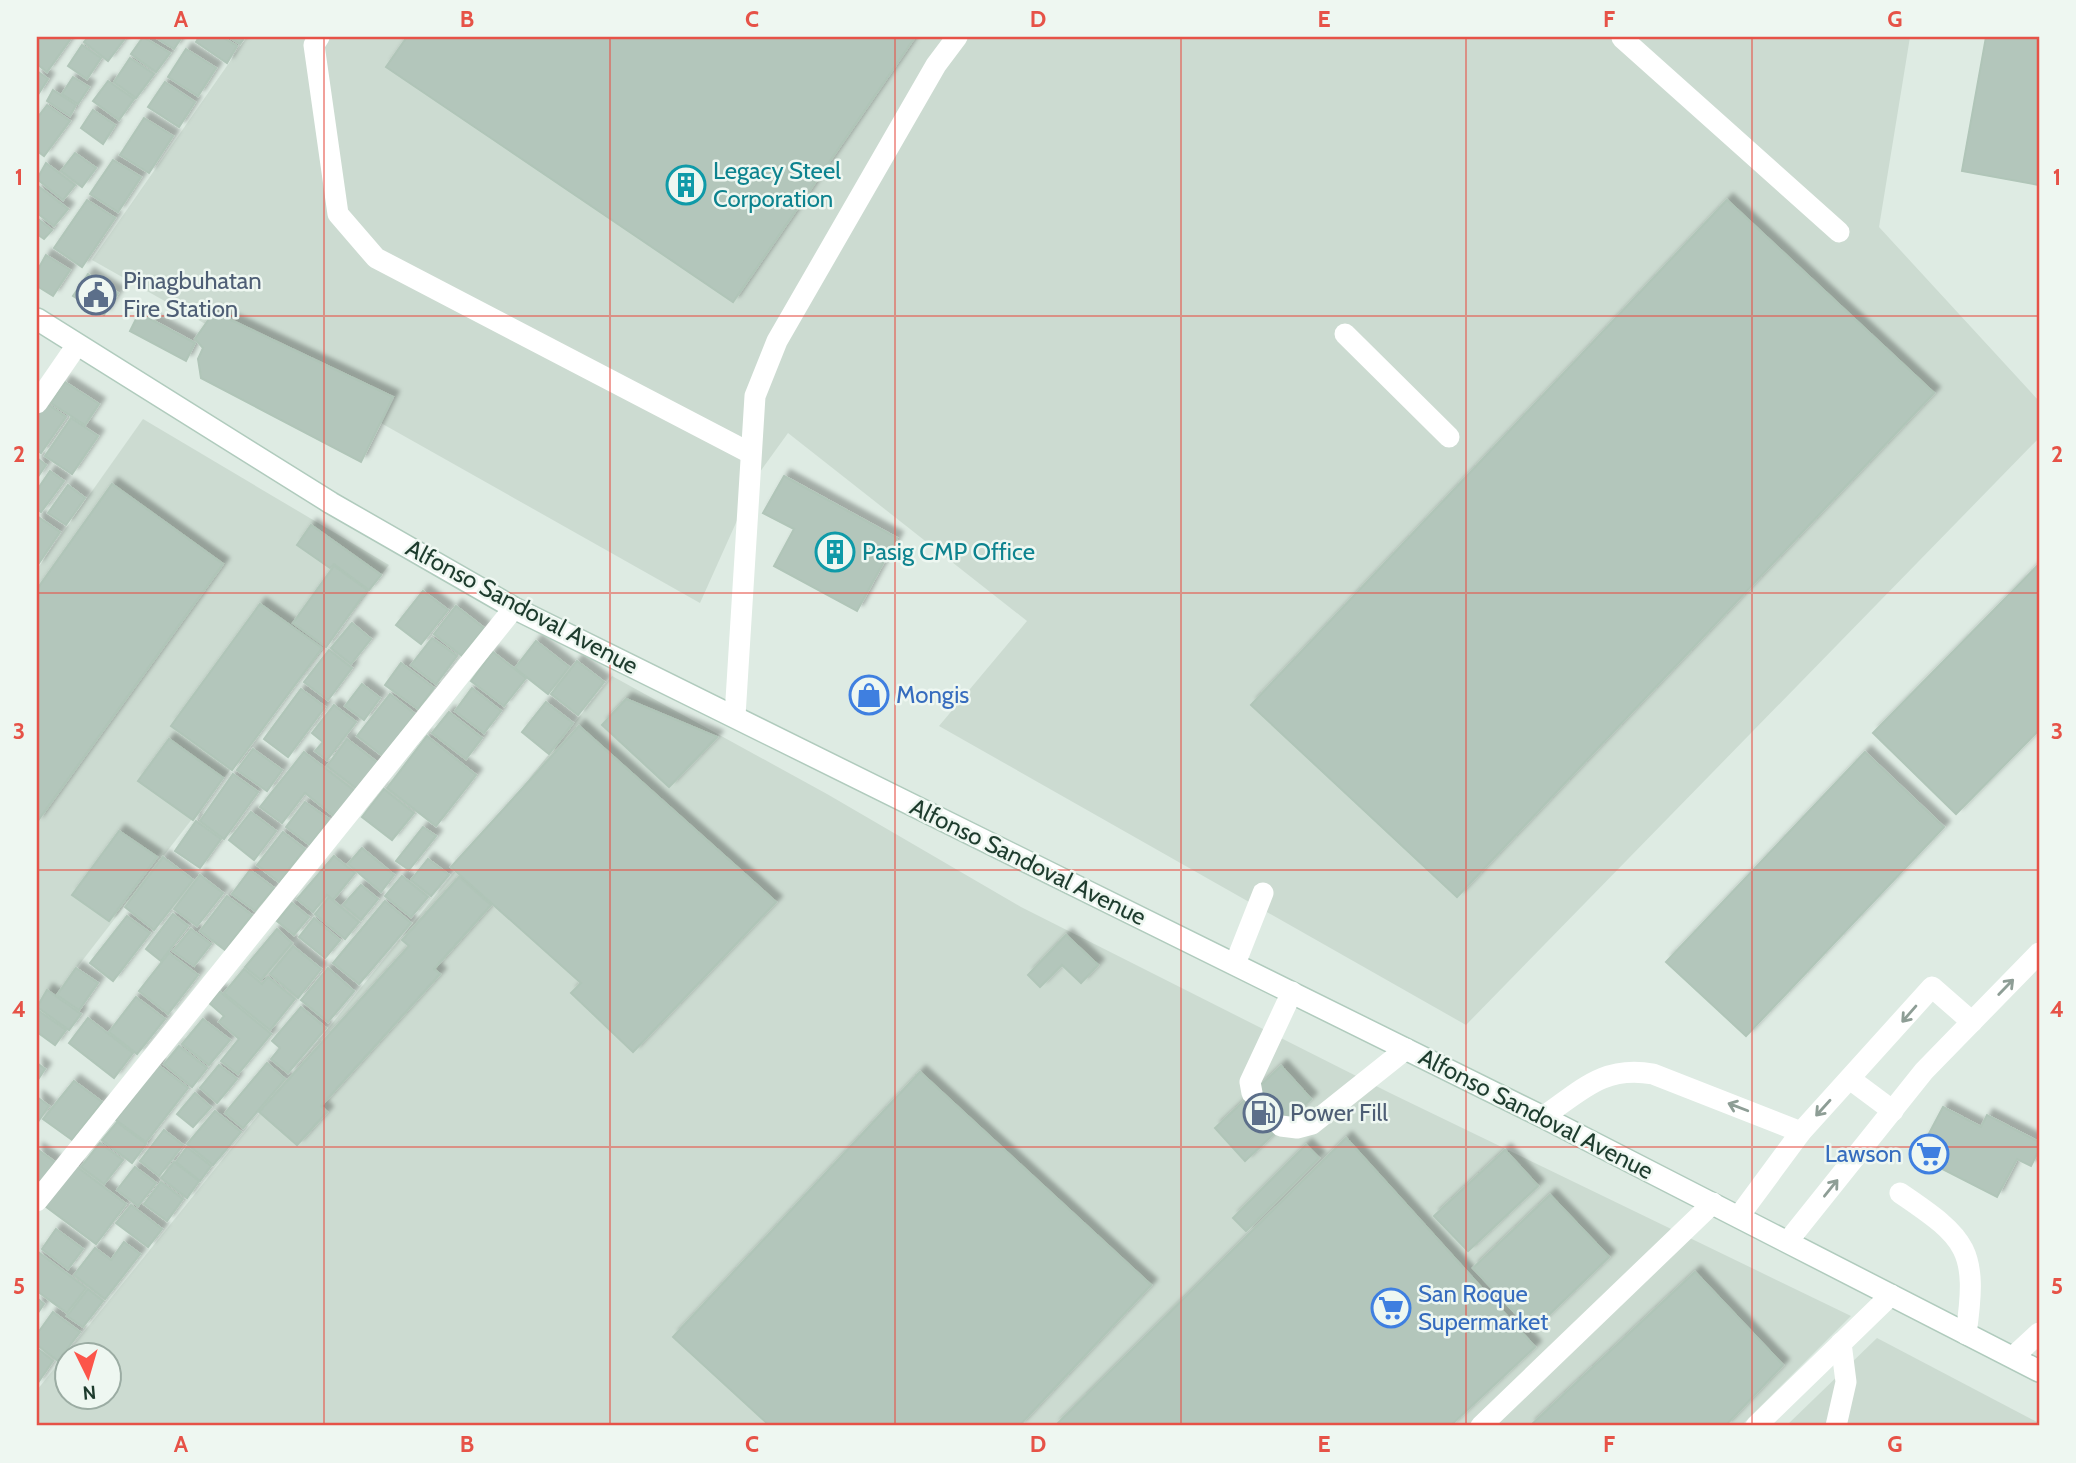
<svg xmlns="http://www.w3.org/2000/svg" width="2076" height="1463" font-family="Cabin,sans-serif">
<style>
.built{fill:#ccdbd1;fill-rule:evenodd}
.building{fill:#b3c6bb;stroke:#b0c5b8;stroke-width:2;filter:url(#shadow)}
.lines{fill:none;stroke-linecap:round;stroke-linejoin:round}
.secondary-casing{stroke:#b0cbbd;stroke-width:24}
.lane{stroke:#fff;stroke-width:21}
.street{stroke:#fff;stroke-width:21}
.secondary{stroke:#fff;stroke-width:21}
.oneway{stroke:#8e9e96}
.grid{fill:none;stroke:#e65247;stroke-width:2;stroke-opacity:0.55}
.labels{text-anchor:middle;stroke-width:5;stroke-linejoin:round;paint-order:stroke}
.culture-label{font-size:24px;fill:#0d838f;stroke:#eef7f1;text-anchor:start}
.service-label{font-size:24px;fill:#4e5e75;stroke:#eef7f1;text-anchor:start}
.street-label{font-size:24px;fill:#1e3c2e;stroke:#eef7f1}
.shop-label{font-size:24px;fill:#366cbe;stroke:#eef7f1;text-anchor:start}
.neatline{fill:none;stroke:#e65247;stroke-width:2.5}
.grid-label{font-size:23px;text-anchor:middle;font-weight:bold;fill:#e65247}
</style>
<defs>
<filter id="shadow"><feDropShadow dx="6" dy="-6" stdDeviation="2" flood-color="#0004"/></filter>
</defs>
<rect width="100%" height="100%" fill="#deebe3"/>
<g class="built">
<path d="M247,37H1910L1879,227L2039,401V438L1466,1025L939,726L1027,621L788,433L757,476L700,603L92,260Z"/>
<path d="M143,419L389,565L37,1019V569Z"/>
<path d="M612,676L827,794L1021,907L1390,1093L1851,1316L1741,1426H37V1390ZM66,1354H108V1396H66Z"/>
<path d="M1877,1338L2039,1423V1426H1786Z"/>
</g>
<g class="building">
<path d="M37,37H72L47,72L37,64Z"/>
<path d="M88,37H126L108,61L84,42Z"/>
<path d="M143,37L170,53L156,72L131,54Z"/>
<path d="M155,37H182L174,49Z"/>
<path d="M199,37H222L237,46L227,63L196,42Z"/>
<path d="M229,37H245L240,44Z"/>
<path d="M407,37H915L733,302L386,67Z"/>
<path d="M1986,37H2039V185L1962,171Z"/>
<path d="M82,45L101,58L87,79L68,66Z"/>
<path d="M186,49L216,68L198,96L168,77Z"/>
<path d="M130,58L154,74L136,98L114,82Z"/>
<path d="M37,71L48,79L37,96Z"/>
<path d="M73,77L89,87L78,104L62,94Z"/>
<path d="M108,81L134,99L119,120L93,101Z"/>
<path d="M165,82L195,102L179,127L148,107Z"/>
<path d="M53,90L76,105L70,116L47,101Z"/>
<path d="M47,105L70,121L44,156L37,151V118Z"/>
<path d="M93,110L115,125L103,144L81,128Z"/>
<path d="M144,118L173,136L149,173L120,155Z"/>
<path d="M75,153L96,168L82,187L61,171Z"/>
<path d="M113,160L141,177L118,212L90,194Z"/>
<path d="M46,163L75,185L63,200L37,179Z"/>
<path d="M37,185L68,209L54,226L37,213Z"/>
<path d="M87,200L115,218L82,267L54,248Z"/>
<path d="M1727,200L1934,393L1457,897L1251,705Z"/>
<path d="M37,218L52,230L44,239L37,234Z"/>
<path d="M46,255L70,270L53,296L37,286V271Z"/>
<path d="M88,274L118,293L104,315L73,296Z"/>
<path d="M214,312L393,397L361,462L201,378L198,359L203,348L195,339Z"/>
<path d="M139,313L195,343L186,361L130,331Z"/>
<path d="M65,382L99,404L85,425L51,403Z"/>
<path d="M43,401L66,417L41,453L37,450V411Z"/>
<path d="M71,418L98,436L72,474L45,456Z"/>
<path d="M37,458L46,465L37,478Z"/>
<path d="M50,471L64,481L41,512L37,509V490Z"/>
<path d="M784,476L897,538L857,611L774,566L794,529L763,513Z"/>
<path d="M112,484L223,564L37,822V589Z"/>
<path d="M68,485L85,498L66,525L48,513Z"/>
<path d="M37,516L60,532L37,566Z"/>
<path d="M311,525L381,575L369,590L334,564L330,568L297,545Z"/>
<path d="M2039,564V730L1956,814L1873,733Z"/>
<path d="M334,566L367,590L326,647L293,623Z"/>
<path d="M423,591L448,610L421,644L396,625Z"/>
<path d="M260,604L322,648L232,770L171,726Z"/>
<path d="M456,606L484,628L462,656L434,634Z"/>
<path d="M352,623L371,639L351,664L331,648Z"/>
<path d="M432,638L457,656L436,684L411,665Z"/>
<path d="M536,641L569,667L548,694L515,668Z"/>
<path d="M329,650L352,668L328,700L304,682Z"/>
<path d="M493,652L526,678L504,706L471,681Z"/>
<path d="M577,661L604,682L578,715L551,694Z"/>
<path d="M401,663L434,688L418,709L385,685Z"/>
<path d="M362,684L380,698L364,720L345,706Z"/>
<path d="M472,688L501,711L484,733L455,711Z"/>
<path d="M301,689L325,707L288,757L264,739Z"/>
<path d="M390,694L415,714L383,756L357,736Z"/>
<path d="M626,699L717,737L669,787L602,725Z"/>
<path d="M546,702L573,723L549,754L522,732Z"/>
<path d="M334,705L356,722L327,760L315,751L323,742L312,733Z"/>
<path d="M449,712L482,738L466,759L432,733Z"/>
<path d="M579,726L776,902L633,1052L571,993L581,983L451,867Z"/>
<path d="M427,736L476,775L436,826L387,788Z"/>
<path d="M169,739L223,778L193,820L138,781Z"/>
<path d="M347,739L378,763L357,789L327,766Z"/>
<path d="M253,749L282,770L267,791L237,770Z"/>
<path d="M304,752L355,791L335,817L305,793L282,823L260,807Z"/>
<path d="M1865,752L1944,827L1746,1036L1666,962Z"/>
<path d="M233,774L258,792L224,839L200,821Z"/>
<path d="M384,789L414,813L392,840L362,817Z"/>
<path d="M305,802L329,819L310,845L286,827Z"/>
<path d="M251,812L276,831L254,860L229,840Z"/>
<path d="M196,821L221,839L200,868L175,851Z"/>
<path d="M423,827L436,836L409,870L396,861Z"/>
<path d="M119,831L157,857L109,921L72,895Z"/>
<path d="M283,832L305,849L279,882L257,865Z"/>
<path d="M362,848L394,875L381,892L348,864Z"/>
<path d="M334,856L355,873L333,900L327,895L313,912L297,899Z"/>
<path d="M163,857L193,880L154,930L125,907Z"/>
<path d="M428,859L449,875L431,896L411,880Z"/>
<path d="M250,870L274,888L255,911L232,894Z"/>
<path d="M200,875L223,893L197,926L174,909Z"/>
<path d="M402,876L428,897L411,917L385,896Z"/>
<path d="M459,877L491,905L434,969L440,974L321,1106L327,1112L297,1145L259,1112L409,946L402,940Z"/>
<path d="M361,885L378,899L361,920L343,905Z"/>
<path d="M227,896L252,915L225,950L200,931Z"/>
<path d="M329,897L359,922L345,939L315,914Z"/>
<path d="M385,901L411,923L359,984L333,963Z"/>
<path d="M292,903L309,917L294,935L277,921Z"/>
<path d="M173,914L188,926L161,961L146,949Z"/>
<path d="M127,916L150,933L113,981L90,963Z"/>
<path d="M314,918L340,940L325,958L299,937Z"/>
<path d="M191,929L211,944L194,966L173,951Z"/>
<path d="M277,929L292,943L261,980L245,967Z"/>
<path d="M1066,935L1098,965L1081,983L1062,965L1040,987L1028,975Z"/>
<path d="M293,946L321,969L298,998L270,974Z"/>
<path d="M169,953L198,975L168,1014L139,991Z"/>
<path d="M76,968L98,983L79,1010L57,995Z"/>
<path d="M328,968L354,991L328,1022L301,1000Z"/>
<path d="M244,969L262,984L268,977L295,999L270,1030L224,993Z"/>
<path d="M47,990L81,1014L69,1030L37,1007Z"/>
<path d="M219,991L271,1034L238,1074L221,1061L239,1039L219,1022L224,1016L209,1003Z"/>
<path d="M136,997L165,1019L137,1054L109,1032Z"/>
<path d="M301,1007L326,1028L288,1073L271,1059L280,1048L272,1041Z"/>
<path d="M39,1011L66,1030L55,1045L37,1032Z"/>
<path d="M88,1018L133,1053L114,1078L69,1043Z"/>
<path d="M203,1019L230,1040L209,1065L182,1044Z"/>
<path d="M179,1046L207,1068L192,1087L164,1064Z"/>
<path d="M37,1063L45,1069L37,1081Z"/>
<path d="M267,1063L285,1079L243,1128L225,1113Z"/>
<path d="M158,1065L188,1088L146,1142L116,1120Z"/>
<path d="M219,1065L237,1079L217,1103L200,1088Z"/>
<path d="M1281,1066L1311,1099L1245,1161L1215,1128Z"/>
<path d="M920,1072L1151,1285L1019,1426H770L673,1337Z"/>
<path d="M74,1081L102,1102L72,1140L43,1119Z"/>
<path d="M195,1093L211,1107L193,1127L177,1114Z"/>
<path d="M37,1097L49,1106L37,1123Z"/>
<path d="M1943,1107L1981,1127L1987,1115L2039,1142V1150L2031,1166L2017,1159L1997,1197L1917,1156Z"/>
<path d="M215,1111L241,1132L213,1165L187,1144Z"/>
<path d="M117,1122L146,1144L132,1163L102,1140Z"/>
<path d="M164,1130L183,1145L159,1176L140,1161Z"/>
<path d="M1346,1138L1535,1347L1450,1426H1055Z"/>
<path d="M100,1143L123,1160L104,1184L81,1167Z"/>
<path d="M1306,1145L1319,1158L1246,1231L1233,1218Z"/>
<path d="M187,1147L211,1166L200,1181L176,1162Z"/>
<path d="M37,1149L55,1162L41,1181L37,1178Z"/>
<path d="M1505,1150L1538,1186L1468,1251L1434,1216Z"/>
<path d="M174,1162L199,1181L187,1198L161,1178Z"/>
<path d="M76,1166L126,1204L96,1244L45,1206Z"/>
<path d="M135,1167L156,1183L138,1206L117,1190Z"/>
<path d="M161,1182L183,1199L167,1221L144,1204Z"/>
<path d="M1550,1195L1609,1257L1532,1331L1473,1268Z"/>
<path d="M131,1205L162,1229L148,1247L116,1223Z"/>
<path d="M56,1229L83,1249L68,1269L42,1249Z"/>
<path d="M124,1242L140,1254L105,1299L74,1275L95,1248L111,1260Z"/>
<path d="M37,1251L86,1288L67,1313L37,1291Z"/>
<path d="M1695,1272L1783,1365L1725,1426H1530Z"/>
<path d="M88,1289L103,1301L83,1327L67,1316Z"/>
<path d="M37,1298L44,1304L37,1314Z"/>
<path d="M53,1312L80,1332L58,1361L37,1345V1334Z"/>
<path d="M37,1348L53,1361L37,1384Z"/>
</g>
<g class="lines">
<defs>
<path id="secondary" d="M37,319L331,503L514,608L1543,1117L2039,1371"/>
</defs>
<use href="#secondary" class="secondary-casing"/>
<g class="lane">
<path d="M319,37L314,45L338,214L376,258L750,453"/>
<path d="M1622,38L1839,232"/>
<path d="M1345,334L1449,437"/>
<path d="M37,403L77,345"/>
<path d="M735,716L755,396L777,341L936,65L957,37"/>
<path d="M1235,964L1263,893"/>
<path d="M1850,1079L1893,1111"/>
<path d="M1252,1093L1250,1082L1292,992"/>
<path d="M1543,1117C1582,1090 1604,1065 1653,1074L1801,1132"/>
<path d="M1281,1126L1297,1128L1312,1124L1406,1049"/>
<path d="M1900,1193C1968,1239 1978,1250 1966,1334"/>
<path d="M1739,1216L1801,1132L1932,987L1972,1022"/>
<path d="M1788,1241L1924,1071L2039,953"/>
<path d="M2013,1357L2039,1333"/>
<path d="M1481,1426L1713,1203"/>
<path d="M1756,1426L1891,1295"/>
<path d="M1836,1426L1846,1382L1841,1343"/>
</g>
<path class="street" d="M37,1201L514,608"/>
<use href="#secondary" class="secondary"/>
</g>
<defs><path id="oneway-shaft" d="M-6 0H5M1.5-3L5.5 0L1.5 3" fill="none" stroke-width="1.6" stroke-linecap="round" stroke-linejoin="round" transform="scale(1.75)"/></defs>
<g class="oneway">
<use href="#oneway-shaft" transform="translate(2006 987) rotate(-46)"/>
<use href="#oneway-shaft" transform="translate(1909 1014) rotate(131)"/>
<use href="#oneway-shaft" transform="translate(1738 1107) rotate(-159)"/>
<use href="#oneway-shaft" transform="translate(1823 1108) rotate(132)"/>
<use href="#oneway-shaft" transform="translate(1831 1188) rotate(-51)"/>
</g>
<path class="grid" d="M324,37V1426M610,37V1426M895,37V1426M1181,37V1426M1466,37V1426M1752,37V1426M37,316H2039M37,593H2039M37,870H2039M37,1147H2039"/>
<defs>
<symbol id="building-ring" viewBox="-11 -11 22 22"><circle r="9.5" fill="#eef7f1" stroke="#0f9aa8" stroke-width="1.5"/><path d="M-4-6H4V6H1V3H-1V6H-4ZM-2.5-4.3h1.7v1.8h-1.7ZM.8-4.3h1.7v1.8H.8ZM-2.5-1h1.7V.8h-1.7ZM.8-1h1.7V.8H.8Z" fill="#0f9aa8"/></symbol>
<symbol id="civic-ring" viewBox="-11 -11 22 22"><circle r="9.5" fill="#eef7f1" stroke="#5c6f8a" stroke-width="1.5"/><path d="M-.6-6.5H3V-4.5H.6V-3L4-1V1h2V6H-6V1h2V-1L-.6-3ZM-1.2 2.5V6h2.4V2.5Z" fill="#5c6f8a"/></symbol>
<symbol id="shop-ring" viewBox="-11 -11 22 22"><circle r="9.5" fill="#eef7f1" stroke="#3f7fe0" stroke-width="1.5"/><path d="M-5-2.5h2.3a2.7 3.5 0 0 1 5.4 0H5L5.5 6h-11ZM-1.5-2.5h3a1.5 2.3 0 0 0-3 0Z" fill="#3f7fe0"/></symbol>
<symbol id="fuel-ring" viewBox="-11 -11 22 22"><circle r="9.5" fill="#eef7f1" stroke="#5c6f8a" stroke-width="1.5"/><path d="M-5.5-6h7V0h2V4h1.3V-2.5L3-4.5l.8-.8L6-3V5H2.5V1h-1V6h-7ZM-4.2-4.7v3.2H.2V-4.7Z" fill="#5c6f8a"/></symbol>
<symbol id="supermarket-ring" viewBox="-11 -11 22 22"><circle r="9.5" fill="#eef7f1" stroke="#3f7fe0" stroke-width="1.5"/><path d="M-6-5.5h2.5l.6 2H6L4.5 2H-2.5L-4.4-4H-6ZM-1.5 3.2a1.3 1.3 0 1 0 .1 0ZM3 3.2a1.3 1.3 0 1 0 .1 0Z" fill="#3f7fe0"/></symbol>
</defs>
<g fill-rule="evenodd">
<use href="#building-ring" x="664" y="163" width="44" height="44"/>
<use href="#civic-ring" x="74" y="273" width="44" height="44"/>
<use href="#building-ring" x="813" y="530" width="44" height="44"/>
<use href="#shop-ring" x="847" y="673" width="44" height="44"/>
<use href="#fuel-ring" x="1241" y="1091" width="44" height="44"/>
<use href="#supermarket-ring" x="1907" y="1132" width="44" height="44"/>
<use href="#supermarket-ring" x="1369" y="1286" width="44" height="44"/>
</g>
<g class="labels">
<g class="culture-label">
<text x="713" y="179">Legacy Steel<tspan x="713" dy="28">Corporation</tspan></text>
<text x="862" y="560">Pasig CMP Office</text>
</g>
<g class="service-label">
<text x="123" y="289">Pinagbuhatan<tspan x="123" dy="28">Fire Station</tspan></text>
<text x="1290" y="1121">Power Fill</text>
</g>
<g class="street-label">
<text transform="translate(522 607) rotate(28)" y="8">Alfonso Sandoval Avenue</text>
<text transform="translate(1028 862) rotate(26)" y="8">Alfonso Sandoval Avenue</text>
<text transform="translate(1536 1114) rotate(27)" y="8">Alfonso Sandoval Avenue</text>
</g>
<g class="shop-label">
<text x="896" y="703">Mongis</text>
<text x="1902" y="1162" text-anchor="end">Lawson</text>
<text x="1418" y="1302">San Roque<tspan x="1418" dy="28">Supermarket</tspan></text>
</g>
</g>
<rect width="2076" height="1463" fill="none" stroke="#eef7f1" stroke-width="77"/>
<g transform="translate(88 1376) rotate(175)"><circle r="33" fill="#eef7f1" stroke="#9baca3" stroke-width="2"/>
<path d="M0-5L12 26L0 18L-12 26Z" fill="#fc554a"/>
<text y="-10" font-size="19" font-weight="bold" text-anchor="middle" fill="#1e3c2e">N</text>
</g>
<rect x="38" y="38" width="2000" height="1386" class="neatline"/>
<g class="grid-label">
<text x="181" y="27">A</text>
<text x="467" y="27">B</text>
<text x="752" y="27">C</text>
<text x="1038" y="27">D</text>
<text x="1324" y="27">E</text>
<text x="1609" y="27">F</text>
<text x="1895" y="27">G</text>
<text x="19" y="185">1</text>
<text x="2057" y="185">1</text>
<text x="19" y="462">2</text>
<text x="2057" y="462">2</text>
<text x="19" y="739">3</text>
<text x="2057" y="739">3</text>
<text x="19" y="1017">4</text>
<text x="2057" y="1017">4</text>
<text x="19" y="1294">5</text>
<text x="2057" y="1294">5</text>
<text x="181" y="1452">A</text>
<text x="467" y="1452">B</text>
<text x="752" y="1452">C</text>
<text x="1038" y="1452">D</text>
<text x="1324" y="1452">E</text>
<text x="1609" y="1452">F</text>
<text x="1895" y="1452">G</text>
</g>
</svg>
